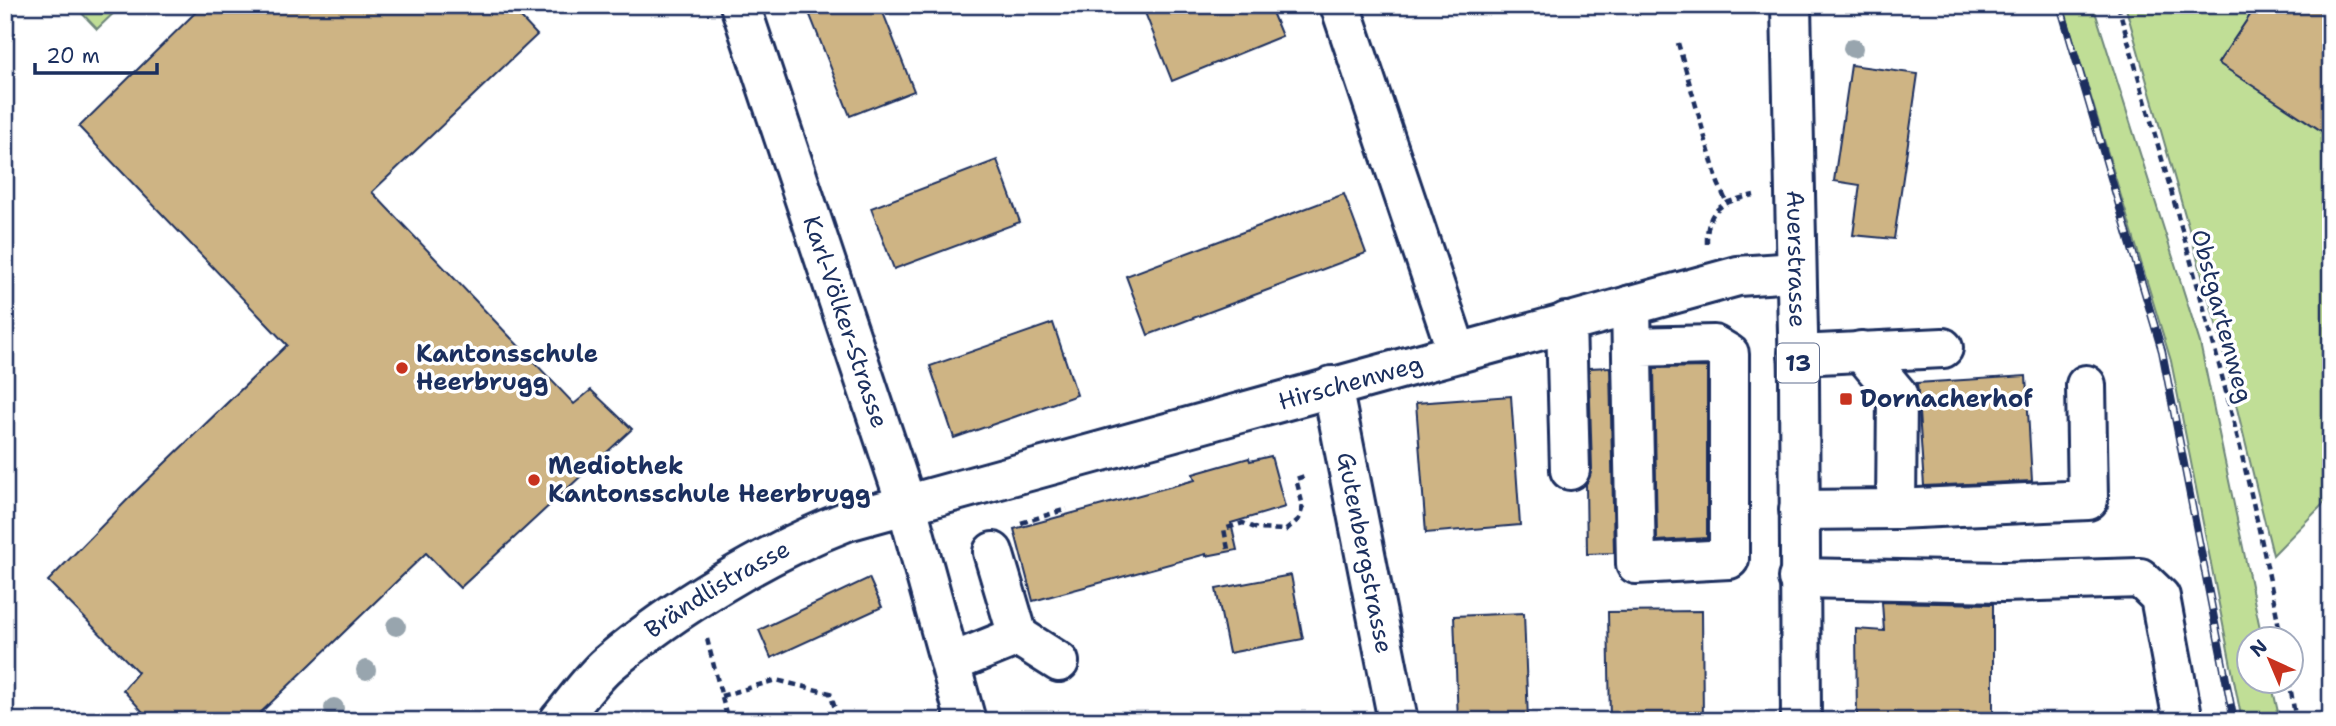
<svg xmlns="http://www.w3.org/2000/svg" width="2336" height="726" font-family="'Shantell Sans',sans-serif">
<style>
.green{fill:#c0de96;stroke:#6e867a;stroke-width:2}
.building{fill:#ceb484;stroke:#1b2f5e;stroke-width:2}
.lines{fill:none;stroke-linecap:round;stroke-linejoin:round}
.minor-casing{stroke:#1b2f5e;stroke-width:44}
.major-casing{stroke:#1b2f5e;stroke-width:44}
.path{stroke:#1b2f5e;stroke-width:4.5;stroke-dasharray:7 5;stroke-linecap:butt}
.minor{stroke:#fff;stroke-width:38}
.major{stroke:#fff;stroke-width:38}
.rail-casing{stroke:#1b2f5e;stroke-width:8}
.rail{stroke:#fff;stroke-width:5;stroke-dasharray:16;stroke-linecap:butt}
.tree{fill:#98a5ae}
.poi-dot{fill:#c8321e;stroke:#fff;stroke-width:2.5}
.labels{text-anchor:middle;stroke-width:7;stroke-linejoin:round;paint-order:stroke}
.shield{fill:#fff;stroke:#5f6d8e;stroke-width:2}
.shield-label{font-size:23px;font-weight:bold;fill:#1b2f5e}
.street-label{font-size:24px;fill:#1b2f5e;stroke:#fff}
.poi-label{font-size:24px;font-weight:bold;fill:#1b2f5e;stroke:#fff;text-anchor:start}
</style>
<rect width="100%" height="100%" fill="#fff"/>
<filter id="ink" filterUnits="userSpaceOnUse"><feTurbulence type="fractalNoise" baseFrequency=".0143" numOctaves="2"/><feDisplacementMap in="SourceGraphic" scale="14" xChannelSelector="R" yChannelSelector="G"/><feConvolveMatrix kernelMatrix="1 2 1 2 8 2 1 2 1" color-interpolation-filters="sRGB"/></filter>
<g filter="url(#ink)">
<g class="green">
<path d="M74,5H122L97,29Z"/>
<path d="M2063,5H2093L2200,343L2262,638H2248V680L2271,681L2280,721H2242L2171,361Z"/>
<path d="M2125,5H2249L2254,9L2219,63L2327,135L2331,131V496L2273,555L2217,327Z"/>
</g>
<g class="building">
<path d="M203,5H509L537,35L372,192L574,404L591,390L632,429L460,588L426,553L252,721H151L123,690L138,672L48,581L133,494L287,345L79,127Z"/>
<path d="M806,5H880L914,91L850,116Z"/>
<path d="M1142,5H1269L1282,36L1172,81Z"/>
<path d="M2257,5H2331V137L2218,63Z"/>
<path d="M1851,65L1918,74L1894,239L1853,235L1860,185L1834,181Z"/>
<path d="M997,160L1020,222L894,269L871,208Z"/>
<path d="M1344,194L1366,253L1148,335L1126,276Z"/>
<path d="M1053,323L1077,395L954,438L930,366Z"/>
<path d="M1610,367L1614,553L1587,554L1586,484L1592,469L1589,368Z"/>
<path d="M1707,367V538L1657,541L1654,368Z"/>
<path d="M2026,376L2032,481L1924,486L1917,383Z"/>
<path d="M1511,396L1520,525L1426,533L1416,403Z"/>
<path d="M1271,456L1285,507L1231,523L1237,550L1206,556V554L1033,601L1014,529L1195,480L1193,474L1249,458L1250,461Z"/>
<path d="M1291,575L1303,639L1229,653L1216,589Z"/>
<path d="M869,578L882,607L771,658L759,630Z"/>
<path d="M1882,602L1993,604V721H1857L1856,629L1884,631Z"/>
<path d="M1702,611L1703,721H1610L1608,612Z"/>
<path d="M1524,613L1528,721H1458L1454,616Z"/>
</g>
<g class="lines">
<defs>
<g id="minor">
<path id="s1" d="M740,5L906,503L966,721"/>
<path d="M1340,5L1457,352"/>
<path d="M1631,305L1636,564L1729,559V354L1714,345L1632,347"/>
<path d="M1566,322L1570,470"/>
<path d="M1798,355L1943,348"/>
<path id="s2" d="M1332,386L1398,721"/>
<path d="M1896,509L2088,500L2086,385"/>
<path d="M1799,510L1896,509L1897,394L1861,351"/>
<path d="M1798,578L2003,582L2140,578L2160,597L2183,721"/>
<path d="M1018,636L1059,662"/>
<path d="M951,663L1018,636L993,552"/>
<path id="s3" d="M559,721C575,702 590,680 608,664C674,608 767,552 847,521L1738,276L1796,272"/>
</g>
<g id="major">
<path id="s4" d="M1791,5L1799,380L1801,721"/>
</g>
</defs>
<use href="#minor" class="minor-casing"/>
<use href="#major" class="major-casing"/>
<g class="path">
<path d="M2118,5C2177,215 2242,424 2281,638"/>
<path d="M1678,43L1718,183L1726,201"/>
<path d="M1707,244C1706,208 1722,202 1754,195"/>
<path d="M1021,523L1067,509"/>
<path d="M1228,549L1224,529L1243,523L1257,529L1286,530L1299,519L1303,506L1296,479L1308,475"/>
<path d="M707,639L728,721"/>
<path d="M2289,680L2296,721"/>
<path d="M721,696L776,680L830,693L839,721"/>
</g>
<use href="#minor" class="minor"/>
<use href="#major" class="major"/>
<defs>
<path id="rail" d="M2060,5L2162,351L2234,721"/>
</defs>
<use href="#rail" class="rail-casing"/>
<use href="#rail" class="rail"/>
</g>
<g class="tree">
<circle cx="1853" cy="48" r="10"/>
<circle cx="396" cy="626" r="10"/>
<circle cx="366" cy="670" r="10"/>
<circle cx="334" cy="708" r="10"/>
</g>
</g>
<g class="poi-dot">
<circle cx="402" cy="368" r="7"/>
<rect x="1839" y="392" width="14" height="14" rx="3.5"/>
<circle cx="534" cy="480" r="7"/>
</g>
<g class="labels">
<rect class="shield" x="1777" y="343.5" width="42" height="39" rx="5"/>
<g class="shield-label">
<text x="1798" y="371">13</text>
</g>
<g class="street-label">
<text dy="8" stroke="none"><textPath href="#s4" startOffset="254">Auerstrasse</textPath></text>
<text transform="translate(2222 316) rotate(75)" y="8">Obstgartenweg</text>
<text dy="8" stroke="none"><textPath href="#s1" startOffset="334">Karl-Völker-Strasse</textPath></text>
<text dy="8" stroke="none"><textPath href="#s3" startOffset="877">Hirschenweg</textPath></text>
<text dy="8" stroke="none"><textPath href="#s2" startOffset="170">Gutenbergstrasse</textPath></text>
<text dy="8" stroke="none"><textPath href="#s3" startOffset="208">Brändlistrasse</textPath></text>
</g>
<g class="poi-label">
<text x="416" y="362">Kantonsschule<tspan x="416" dy="28">Heerbrugg</tspan></text>
<text x="1860" y="407">Dornacherhof</text>
<text x="548" y="474">Mediothek<tspan x="548" dy="28">Kantonsschule Heerbrugg</tspan></text>
</g>
</g>
<rect width="2336" height="726" fill="none" stroke="#fff" stroke-width="28"/>
<rect x="14" y="14" width="2308" height="698" fill="none" stroke="#1b2f5e" stroke-width="2.5" filter="url(#ink)"/>
<g transform="translate(2270 660) rotate(316)"><circle r="33" fill="#ffffff" stroke="#a4acbf" stroke-width="2"/>
<path d="M0-5L12 26L0 18L-12 26Z" fill="#c8321e"/>
<text y="-10" font-size="19" font-weight="bold" text-anchor="middle" fill="#1b2f5e">N</text>
</g>
<path d="M35 63v10h122v-10" fill="none" stroke="#1b2f5e" stroke-width="3.5"/>
<text x="46" y="63" font-size="21" fill="#1b2f5e" stroke="#ffffff" stroke-width="5" paint-order="stroke">20 m</text>
</svg>
